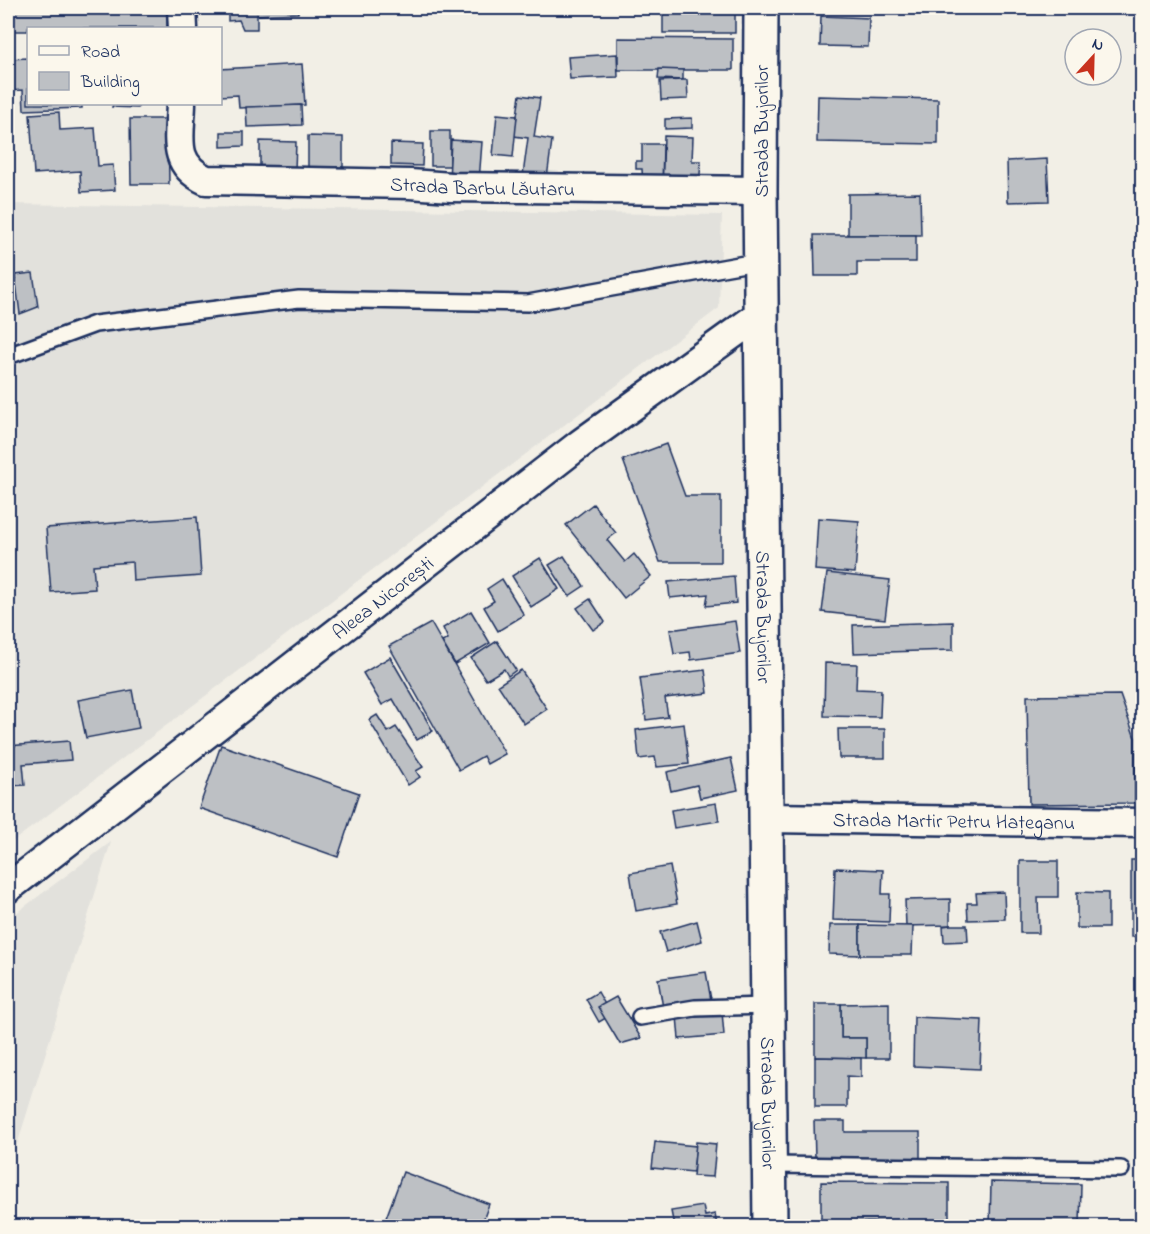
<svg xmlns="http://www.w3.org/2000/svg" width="1150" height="1234" font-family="'Indie Flower',sans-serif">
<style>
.built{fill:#e2e1dc}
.building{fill:#bdc0c4;stroke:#1b2f5e;stroke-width:1.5}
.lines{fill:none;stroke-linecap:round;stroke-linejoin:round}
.service-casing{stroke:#1b2f5e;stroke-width:20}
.minor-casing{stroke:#1b2f5e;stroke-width:33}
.secondary-casing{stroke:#1b2f5e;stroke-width:38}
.service{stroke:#fbf7ec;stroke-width:15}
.minor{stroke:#fbf7ec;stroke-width:28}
.secondary{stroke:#fbf7ec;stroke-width:33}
.labels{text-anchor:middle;stroke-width:4.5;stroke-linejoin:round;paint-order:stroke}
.street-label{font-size:20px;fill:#1b2f5e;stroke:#fbf7ec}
</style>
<rect width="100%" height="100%" fill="#f2efe6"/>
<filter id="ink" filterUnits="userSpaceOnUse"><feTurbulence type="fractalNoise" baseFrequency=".0167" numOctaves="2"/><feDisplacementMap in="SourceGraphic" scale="12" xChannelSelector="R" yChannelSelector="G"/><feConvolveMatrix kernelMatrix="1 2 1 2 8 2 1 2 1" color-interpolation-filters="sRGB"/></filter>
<g filter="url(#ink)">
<g class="built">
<path d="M8,204L722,215L719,308L8,845Z"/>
<path d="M111,842L8,1174V919Z"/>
</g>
<g class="building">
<path d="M8,8H167V28H28V31H9Z"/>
<path d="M228,8H298V13L257,15V29H243L239,20L228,21Z"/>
<rect x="663" y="8" width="72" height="25"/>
<rect x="815" y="8" width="63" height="1"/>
<path d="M821,16L869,18L868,47L820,46Z"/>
<path d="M618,38L733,39V70H618Z"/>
<path d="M617,54L618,77L570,79L568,57Z"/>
<path d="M28,58V104H82V108L24,110L23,90L8,91V59Z"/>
<path d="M302,64L305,105L239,108L238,95L220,96V69Z"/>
<path d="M659,69L683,70V80L658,79Z"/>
<path d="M683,80H687L688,99L661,100L660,81Z"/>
<path d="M520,95L540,98L534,137L552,140L547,178L523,175L528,138L514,136Z"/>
<path d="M818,96L938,99V144L817,142Z"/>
<path d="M113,104H138V108L112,107Z"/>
<path d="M301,105L302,125L247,127L246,107Z"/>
<path d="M59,112L60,130L95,128L98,166L113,165L115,190L81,192L80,171L34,174L30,114Z"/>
<path d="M497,114L517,116L513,157L493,155Z"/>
<path d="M692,118V128L665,129V119Z"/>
<path d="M130,119H168L169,184H131Z"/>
<rect x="431" y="131" width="19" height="35"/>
<path d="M221,132H244V146L221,147Z"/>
<path d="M308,136L343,137V167L308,168Z"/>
<path d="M664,136L693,137L692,161H701L699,187L662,188Z"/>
<path d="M451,140L482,142L479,181L449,180Z"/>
<path d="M260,141L296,142L295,170L260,169Z"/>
<path d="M391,143L423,144L422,166L391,165Z"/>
<path d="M642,144H663L662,188L643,186L642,169H636V161H642Z"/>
<path d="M1047,159L1049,201L1008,202L1007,161Z"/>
<path d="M920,193L921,235H848V194Z"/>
<path d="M814,235H916V262H857V276H815Z"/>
<path d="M33,273L38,307L20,314L15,275Z"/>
<path d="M666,444L685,496H721V562H660L623,460Z"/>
<path d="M593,504L616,533L607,540L625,562L634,554L651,576L624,598L566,525Z"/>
<path d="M197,517L201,576L133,581L132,562L93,565L95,589L51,592L46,528Z"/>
<path d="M818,518L859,521L855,573L815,570Z"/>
<path d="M564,556L584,586L569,596L549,565Z"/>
<path d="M540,558L559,589L531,607L512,576Z"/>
<path d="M827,573L890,580L885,619L822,612Z"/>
<path d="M734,576L736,603L706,606L708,594L670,598L668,582Z"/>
<path d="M502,579L524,615L498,631L484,607L494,601L487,589Z"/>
<path d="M590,599L605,622L593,630L577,608Z"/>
<path d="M471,611L490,643L455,664L442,642L448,639L443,628Z"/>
<path d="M735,621L740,653L691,660L690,652L674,654L670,630Z"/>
<path d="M953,622V650L854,653L853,625Z"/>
<path d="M431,623L505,754L487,764L483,756L459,770L389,646Z"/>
<path d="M497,641L516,670L508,676L504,669L486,680L471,658Z"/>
<path d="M390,657L433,731L417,740L393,699L382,705L363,673Z"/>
<path d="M825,663L857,664L856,689L881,690L880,717L824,716Z"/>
<path d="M521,670L547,709L524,724L498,685Z"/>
<path d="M705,670L708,693L665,698L668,717L646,720L640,678Z"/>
<path d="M132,690L139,728L86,738L78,700Z"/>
<path d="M1120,695L1135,738V803L1029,804L1027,696Z"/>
<path d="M377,715L388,732L396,727L423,767L416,771L420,777L408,785L369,720Z"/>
<path d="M684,724L689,764L657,767L655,757L639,759L636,730Z"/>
<path d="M838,729H885V758H839Z"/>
<path d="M69,741L71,760L23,764L25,785L8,786V746Z"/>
<path d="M221,745L359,793L338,857L199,808Z"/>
<path d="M731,758L738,790L700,798L697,785L671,791L667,772Z"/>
<path d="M716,803L719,821L674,828L671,810Z"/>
<rect x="1131" y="860" width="11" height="77"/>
<path d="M1020,861H1058V897H1038L1039,933H1020Z"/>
<path d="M670,866L677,904L636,911L630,873Z"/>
<path d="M835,868L883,870L882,894H890L889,922L833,920Z"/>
<path d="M1004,892L1005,919L968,920L967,903H977L976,893Z"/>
<path d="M1077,892L1108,893V928H1077Z"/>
<path d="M950,899V925L906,926L905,900Z"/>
<path d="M697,921L702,941L666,952L660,932Z"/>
<path d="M830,925H860V955L829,954Z"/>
<path d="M860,925L913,926L912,955H860Z"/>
<path d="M950,925H967L968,941L944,942L943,926Z"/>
<path d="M706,972L711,1000L663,1008L658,979Z"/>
<path d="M598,992L611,1015L599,1022L586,999Z"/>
<path d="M616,997L641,1038L620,1044L598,1007Z"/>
<path d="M889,1003V1058H866V1038H841V1004Z"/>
<path d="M815,1004H841V1038H866V1058L815,1057Z"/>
<path d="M722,1012L724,1035L679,1039L677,1016Z"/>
<path d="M914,1017L982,1020L980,1069L913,1066Z"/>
<path d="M815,1057L861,1058V1077L847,1076V1107H815Z"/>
<path d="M814,1121H845V1132H920V1158H815Z"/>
<path d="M655,1142L696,1146L693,1172L652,1168Z"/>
<path d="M696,1142L716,1144L713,1177L693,1176Z"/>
<path d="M403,1172L489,1204L481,1226H383Z"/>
<path d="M821,1182L949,1183V1223L821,1222Z"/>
<path d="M991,1182L1081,1184L1080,1226H990Z"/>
<path d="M703,1206L705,1216L715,1214L717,1226H674L671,1211Z"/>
</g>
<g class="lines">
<defs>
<g id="service">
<path d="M8,356L95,324L299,299L528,303L761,261"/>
<path d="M640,1017L695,1008L767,1006"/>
<path d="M771,1165L1121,1169"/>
</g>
<g id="minor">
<path d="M182,8L183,28"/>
<path id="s1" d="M181,104C180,137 171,164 206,180L410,184L451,187L760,191"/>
<path id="s2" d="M766,818L1142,823"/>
<path id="s3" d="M8,888L580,444L762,313"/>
</g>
<g id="secondary">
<path id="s4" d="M761,8L760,191L770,1226"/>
</g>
</defs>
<use href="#service" class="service-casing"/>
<use href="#minor" class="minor-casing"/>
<use href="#secondary" class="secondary-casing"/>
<use href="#service" class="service"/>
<use href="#minor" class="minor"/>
<use href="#secondary" class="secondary"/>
</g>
</g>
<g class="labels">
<g class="street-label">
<text transform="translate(761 131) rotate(-90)" y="7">Strada Bujorilor</text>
<text dy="7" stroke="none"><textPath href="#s1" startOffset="364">Strada Barbu Lăutaru</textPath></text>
<text dy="7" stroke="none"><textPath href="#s3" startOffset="474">Aleea Nicorești</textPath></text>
<text dy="7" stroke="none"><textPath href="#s4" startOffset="609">Strada Bujorilor</textPath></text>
<text dy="7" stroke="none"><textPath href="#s2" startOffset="188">Strada Martir Petru Hațeganu</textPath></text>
<text dy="7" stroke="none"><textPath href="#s4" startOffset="1095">Strada Bujorilor</textPath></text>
</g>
</g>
<rect width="1150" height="1234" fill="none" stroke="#fbf7ec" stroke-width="30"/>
<rect x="15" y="15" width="1120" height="1204" fill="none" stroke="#1b2f5e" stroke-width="2" filter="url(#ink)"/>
<rect x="27" y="27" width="195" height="78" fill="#fbf7ec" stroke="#a1a7b3" stroke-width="1.5"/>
<rect x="39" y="46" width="30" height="9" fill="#fbf7ec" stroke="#a1a7b3" stroke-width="1.5"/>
<text x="81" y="57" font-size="18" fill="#1b2f5e">Road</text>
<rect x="39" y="72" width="30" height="18" fill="#bdc0c4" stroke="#a1a7b3" stroke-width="1.5"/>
<text x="81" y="87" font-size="18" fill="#1b2f5e">Building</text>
<g transform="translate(1093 57) rotate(22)"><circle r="28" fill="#fbf7ec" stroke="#a1a7b3" stroke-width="1.5"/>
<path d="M0-4.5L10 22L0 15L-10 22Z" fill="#c8321e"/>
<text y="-9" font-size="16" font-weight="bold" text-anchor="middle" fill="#1b2f5e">N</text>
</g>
</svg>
